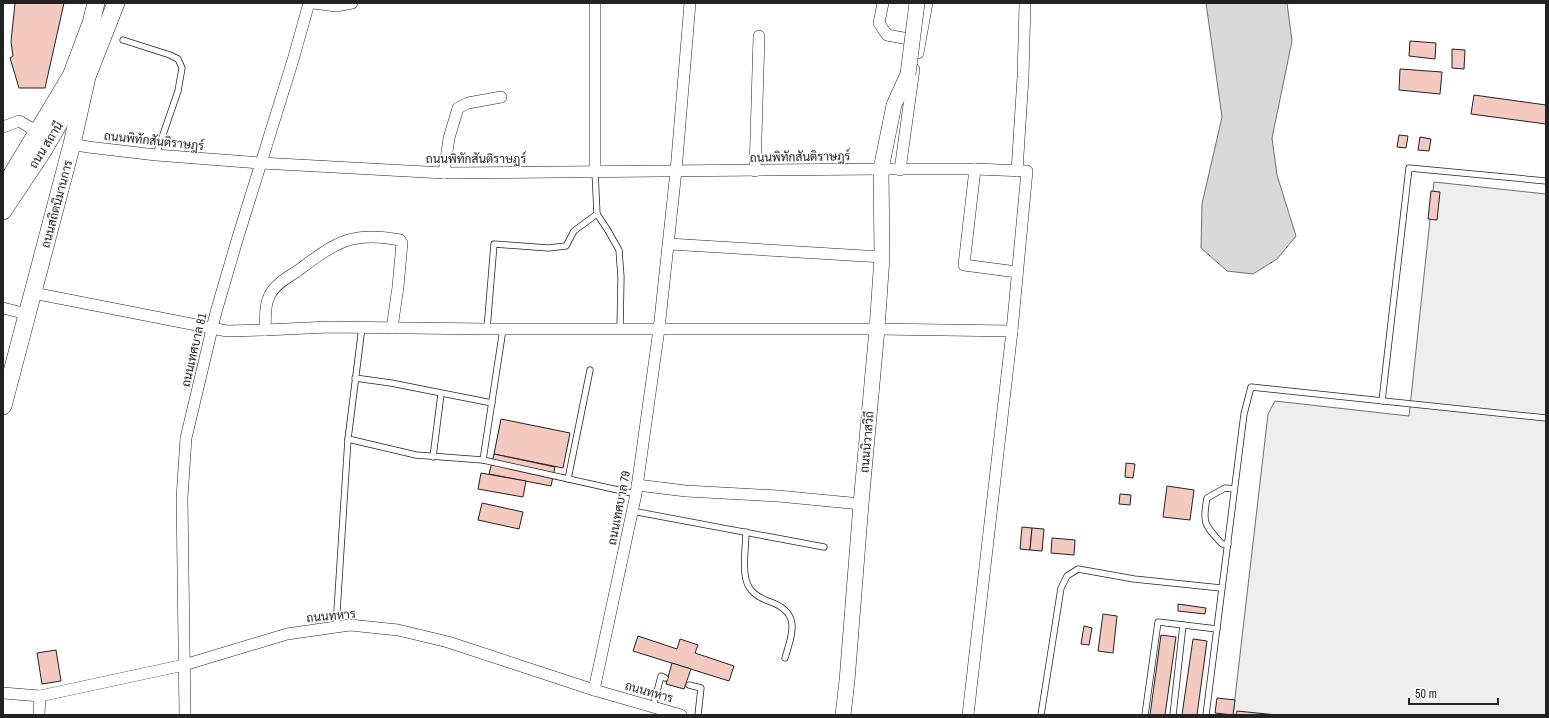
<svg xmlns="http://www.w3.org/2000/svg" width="1549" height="718" font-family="'Archivo Narrow',Sarabun,sans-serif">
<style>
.green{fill:#eee;stroke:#6f6f6f}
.water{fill:#d9d9d9;stroke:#6f6f6f}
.building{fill:#f3c9c0;stroke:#222}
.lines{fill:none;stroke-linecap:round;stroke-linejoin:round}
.service-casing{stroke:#222;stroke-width:7}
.minor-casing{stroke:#222;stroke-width:12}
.secondary-casing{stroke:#222;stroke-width:16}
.primary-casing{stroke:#222;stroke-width:18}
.service{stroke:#fff;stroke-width:5.5}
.minor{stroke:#fff;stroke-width:11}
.secondary{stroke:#fff;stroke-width:15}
.primary{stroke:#fff;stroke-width:17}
.secondary-bridge-casing{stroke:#222;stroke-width:16;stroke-linecap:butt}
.secondary-bridge{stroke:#fff;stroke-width:15}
.labels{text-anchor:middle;stroke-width:3;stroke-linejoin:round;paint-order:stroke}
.street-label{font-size:12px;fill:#222;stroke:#fff}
</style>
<rect width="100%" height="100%" fill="#fff"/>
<path class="green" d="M1434,182L1546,194V715H1233L1268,414L1275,401L1409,416Z"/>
<path class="water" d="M1206,3H1287L1292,41L1272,138L1277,175L1296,236L1277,259L1253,274L1227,271L1201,248L1202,204L1222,117Z"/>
<g class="building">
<path d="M15,3H64L45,88H19L10,58L13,56L11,42Z"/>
<path d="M1410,41L1436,43L1435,59L1409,56Z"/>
<path d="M1452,49L1465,50L1464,69L1452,68Z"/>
<path d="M1400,69L1442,72L1440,94L1399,90Z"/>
<path d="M1474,95L1546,105V124L1471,114Z"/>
<path d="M1399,135L1408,136L1406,148L1397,147Z"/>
<path d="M1420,137L1431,139L1429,151L1418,150Z"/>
<path d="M1431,191L1440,192L1437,220L1428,219Z"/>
<path d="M501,419L570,433L563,468L494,454Z"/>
<path d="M494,454L555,467L551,486L489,474Z"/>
<path d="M1126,463L1135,464L1133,478L1125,477Z"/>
<path d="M481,473L526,481L523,497L478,489Z"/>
<path d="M1167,486L1194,490L1190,520L1163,517Z"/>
<path d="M1120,494L1131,495L1130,505L1119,504Z"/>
<path d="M482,503L523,512L519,529L478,520Z"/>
<path d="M1022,527L1032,528L1030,550L1020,549Z"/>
<path d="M1032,528L1044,529L1042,551L1030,550Z"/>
<path d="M1052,538L1075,540L1074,555L1051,553Z"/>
<path d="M1178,604L1206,608L1205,614L1178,611Z"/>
<path d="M1103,614L1117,616L1113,653L1098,651Z"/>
<path d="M1084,626L1092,628L1089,645L1081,644Z"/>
<path d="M1161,635L1176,637L1165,715H1150Z"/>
<path d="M638,636L677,649L680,639L698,645L695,653L734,666L729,681L633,651Z"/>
<path d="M1193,639L1207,641L1197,715H1182Z"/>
<path d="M56,650L61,681L42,684L37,653Z"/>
<path d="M672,663L691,669L684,689L666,684Z"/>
<path d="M1217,698L1235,700L1233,715L1215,713Z"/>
<path d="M1237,711L1277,715H1236Z"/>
</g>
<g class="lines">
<defs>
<g id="service">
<path d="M123,40L170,55L178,59L182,68L178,91L156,155"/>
<path d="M595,171L597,214L607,229L619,250L621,277L620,329"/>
<path d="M487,329L494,244L548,248L566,246L574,231L597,214"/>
<path d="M503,329L483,460L636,494"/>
<path d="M355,378L391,383L492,403"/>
<path d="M1382,401L1409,168L1546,181"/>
<path d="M348,439L362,327"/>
<path d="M433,457L441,394"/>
<path d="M568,479L590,370"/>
<path d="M632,511L824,547"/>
<path d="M746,532C746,547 741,574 749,587C753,594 760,598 768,601C801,612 793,631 785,658"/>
<path d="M1228,544H1222C1205,525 1202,524 1207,498L1225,488L1234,489"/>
<path d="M336,627L348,439L416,455L483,460"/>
<path d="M689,685L701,688L698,715"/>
<path d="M653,707L661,676L665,678"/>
<path d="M1041,715L1061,588L1067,576L1078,569L1134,579L1221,588"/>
<path d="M1145,715L1158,622L1217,629"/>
<path d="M1173,715L1183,625"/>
<path d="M1206,715L1244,414L1251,387L1546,418"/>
</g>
<g id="minor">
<path d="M313,3L336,6L352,3"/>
<path d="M595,3V171"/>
<path d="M883,3L879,23L887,35L919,41"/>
<path d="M918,53L927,3"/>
<path d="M3,127L19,121L38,132"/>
<path d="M72,144L88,147L156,155L261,163L444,173L881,169H975L1027,171L1012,331L968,715"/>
<path d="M975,169L964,265L1017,272"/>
<path d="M900,170L914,69"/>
<path d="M755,171L759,36"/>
<path d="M1017,171L1023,77L1025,3"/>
<path d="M444,173L449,138L458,108L468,103L501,97"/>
<path d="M669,244L882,257"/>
<path d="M33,293L227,331L265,330L329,327L487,329H877L1012,331"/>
<path d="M3,308L27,314"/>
<path d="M265,330C266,320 264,306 269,297C273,286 286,278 296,272C334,244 350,230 400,240L402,243L398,287L392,328"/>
<path d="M637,485L686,491L778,496L861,504"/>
<path d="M594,690L636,494L659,329L676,171L690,3"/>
<path d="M3,693L40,696L184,665L287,634L350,625L398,630L448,642L594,690L681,715"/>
<path d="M39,715L40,696"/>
<path d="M185,715L182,498L186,438L216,312L238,237L293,60L309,3"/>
</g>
<path id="secondary" d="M843,715L847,681L861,504L877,329L882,257L881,169L894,105L908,74"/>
<g id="primary">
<path d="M3,189L71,76L91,23L96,3"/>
<path d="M3,211L43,151L79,89"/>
<path d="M3,406L72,144L87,77L116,3"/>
</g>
</defs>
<use href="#service" class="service-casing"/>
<use href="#minor" class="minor-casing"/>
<use href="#secondary" class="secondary-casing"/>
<use href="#primary" class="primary-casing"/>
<use href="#service" class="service"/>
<use href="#minor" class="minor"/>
<use href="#secondary" class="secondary"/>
<use href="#primary" class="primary"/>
<defs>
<path id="secondary-bridge" d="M908,74L917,3"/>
</defs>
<use href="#secondary-bridge" class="secondary-bridge-casing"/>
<use href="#secondary-bridge" class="secondary-bridge"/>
</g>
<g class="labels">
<g class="street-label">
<text transform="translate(154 141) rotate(6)" y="4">ถนนพิทักสันติราษฎร์</text>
<text transform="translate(46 145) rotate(-58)" y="4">ถนน สถานี</text>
<text transform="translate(800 157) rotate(-1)" y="4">ถนนพิทักสันติราษฎร์</text>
<text x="476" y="163">ถนนพิทักสันติราษฎร์</text>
<text transform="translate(57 204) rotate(-75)" y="4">ถนนสถิตนิมานการ</text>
<text transform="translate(194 350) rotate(-77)" y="4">ถนนเทศบาล 81</text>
<text transform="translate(867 442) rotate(-85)" y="4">ถนนนิวาสวิถี</text>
<text transform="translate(619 508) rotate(-79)" y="4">ถนนเทศบาล 79</text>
<text transform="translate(331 616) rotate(-5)" y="4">ถนนทหาร</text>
<text transform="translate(649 692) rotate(16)" y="4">ถนนทหาร</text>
</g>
</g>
<rect width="1549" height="718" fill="none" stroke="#222222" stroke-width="8"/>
<path d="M1409 698v6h89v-6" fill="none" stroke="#222222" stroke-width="2"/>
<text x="1415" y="698" font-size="12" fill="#222222" stroke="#ffffff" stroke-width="3" paint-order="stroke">50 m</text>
</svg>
